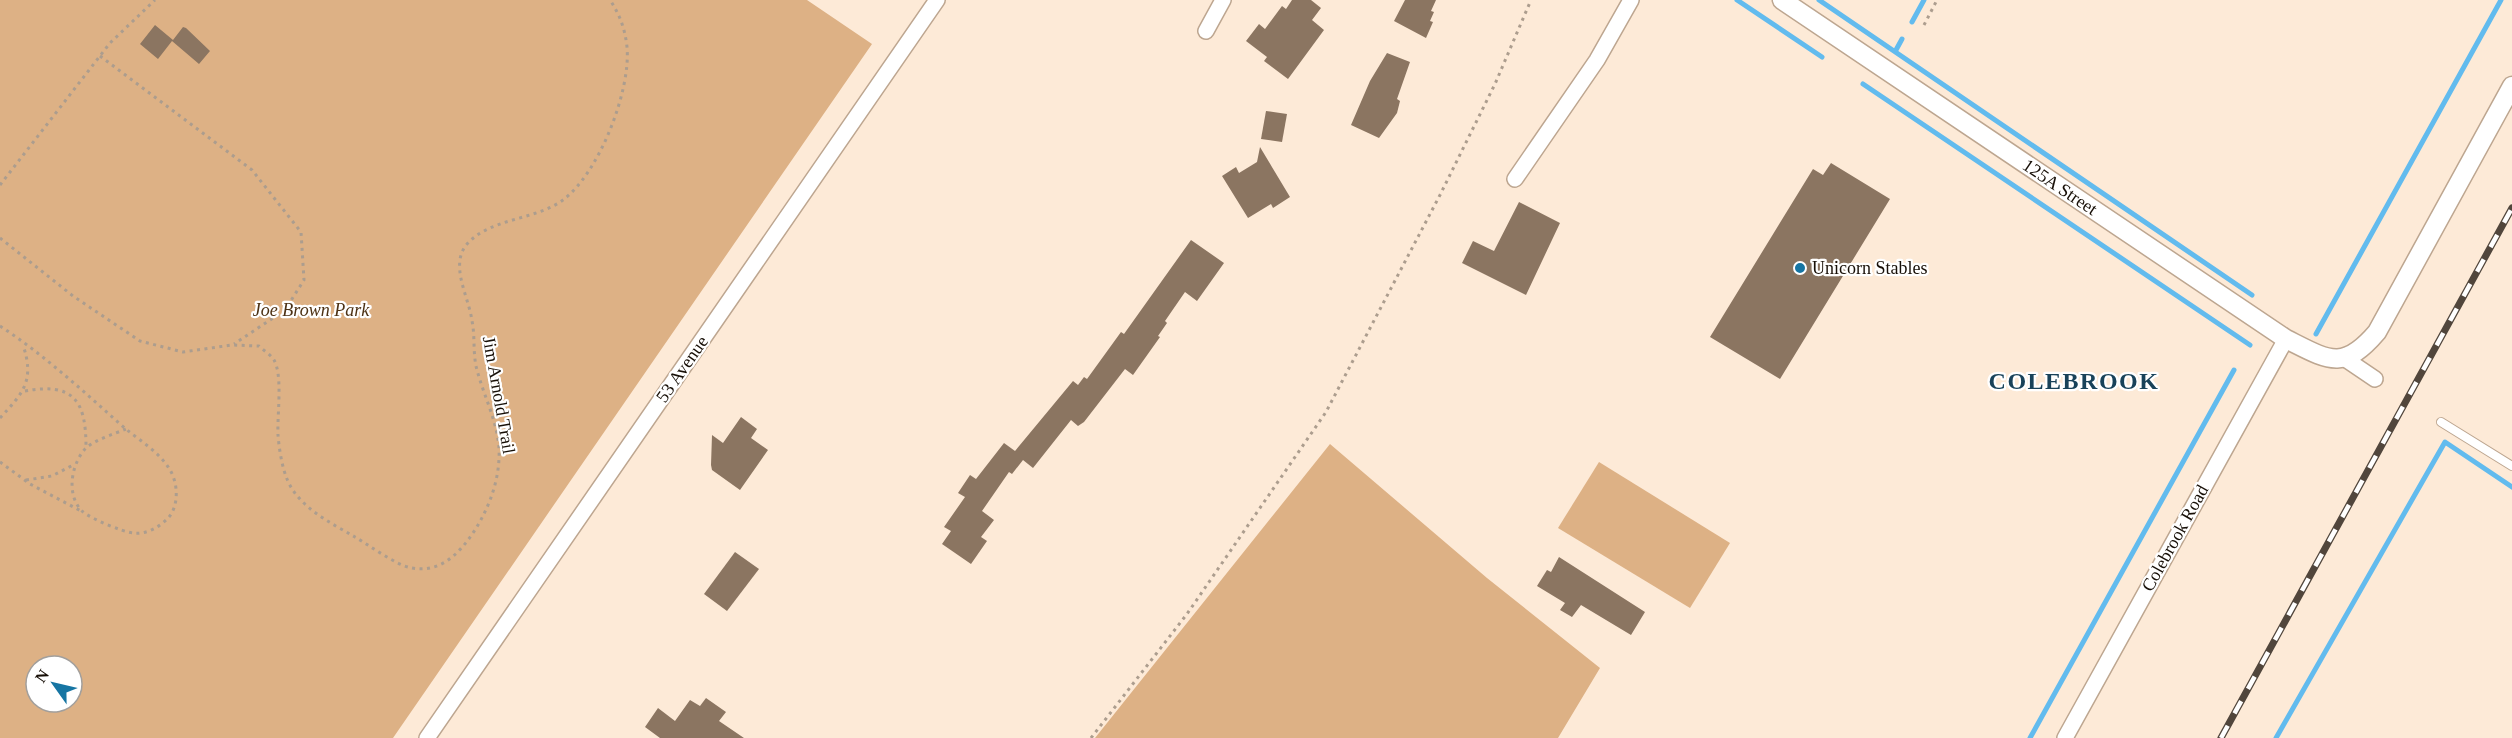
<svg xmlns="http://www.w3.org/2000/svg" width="2512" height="738" font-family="Georgia,serif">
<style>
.green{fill:#ddb185;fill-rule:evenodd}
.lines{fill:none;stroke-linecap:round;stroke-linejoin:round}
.stream{stroke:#62bbee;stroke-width:5}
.building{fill:#8b7561}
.service-casing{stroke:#bda690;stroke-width:10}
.minor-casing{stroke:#bda690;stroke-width:18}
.tertiary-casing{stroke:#bda690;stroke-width:21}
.path{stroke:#ac9d8e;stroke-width:3;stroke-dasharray:3 4.5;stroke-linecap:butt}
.service{stroke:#fff;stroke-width:8}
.minor{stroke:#fff;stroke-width:15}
.tertiary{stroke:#fff;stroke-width:18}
.rail-casing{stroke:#51463c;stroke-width:7}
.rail{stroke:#fff;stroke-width:4.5;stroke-dasharray:14;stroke-linecap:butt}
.poi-dot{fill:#1675a3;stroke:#fff;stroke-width:2}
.labels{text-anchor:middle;stroke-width:4.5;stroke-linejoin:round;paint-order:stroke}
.street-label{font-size:18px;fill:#170f07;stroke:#fff}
.poi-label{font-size:18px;fill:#170f07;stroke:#fff;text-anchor:start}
.park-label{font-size:18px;font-style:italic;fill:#4d3215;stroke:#fff}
.district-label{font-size:24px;font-weight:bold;letter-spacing:1.5px;fill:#194259;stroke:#fff}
</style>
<rect width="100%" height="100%" fill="#fdead7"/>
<g class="green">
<path d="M0,0H807L872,44L393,738H0ZM36,666H72V702H36Z"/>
<path d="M1330,444L1487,578L1600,668L1558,738H1095Z"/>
<path d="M1599,462L1730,543L1690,608L1558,528Z"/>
</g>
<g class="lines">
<g class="stream">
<path d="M1737,0L1822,57"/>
<path d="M1819,0L2252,295"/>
<path d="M1912,22L1924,0"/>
<path d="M1896,50L1902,39"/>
<path d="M1863,84L2250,345"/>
<path d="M2316,334L2501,0"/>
<path d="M2030,738L2234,370"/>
<path d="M2276,738L2445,442L2512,487"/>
</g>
</g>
<g class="building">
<path d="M1292,0H1311L1321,8L1312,20L1324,30L1288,79L1264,61L1267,57L1246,41L1259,24L1265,29L1282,6L1286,9Z"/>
<path d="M1405,0H1436L1431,11L1434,12L1430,21L1433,22L1426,38L1394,21Z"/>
<path d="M155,25L173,40L183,27L186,28L210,51L199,64L172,41L158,59L140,44Z"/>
<path d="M1387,53L1410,62L1397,99L1400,101L1397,113L1379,138L1351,125L1370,81Z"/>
<path d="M1266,111L1287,114L1282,142L1261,139Z"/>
<path d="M1260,147L1290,197L1273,208L1271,204L1248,218L1222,176L1236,167L1239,173L1257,162Z"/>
<path d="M1831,163L1890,199L1780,379L1710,337L1813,169L1823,175Z"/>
<path d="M1519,202L1560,223L1526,295L1462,263L1473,241L1494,251Z"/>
<path d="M1191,240L1224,263L1197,301L1185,292L1165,321L1167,323L1158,336L1160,337L1133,375L1125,369L1084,422L1078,426L1071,420L1033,468L1023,460L1012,474L1009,472L982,511L994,520L981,537L987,541L971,564L942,544L951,531L944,527L965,497L958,493L970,475L976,479L1004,443L1015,451L1073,381L1078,385L1084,377L1087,379L1121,332L1124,334Z"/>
<path d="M741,417L757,429L751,438L768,450L740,490L712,470L711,465L712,435L723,443Z"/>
<path d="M735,552L759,569L727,611L704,594Z"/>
<path d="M1559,557L1645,612L1631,635L1581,605L1572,617L1560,610L1565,603L1537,586L1547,570L1551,572Z"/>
<path d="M706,698L726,712L719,721L744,738H660L645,727L658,708L675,721L690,700L700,706Z"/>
</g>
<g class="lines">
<defs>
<path id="service" d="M2441,422L2512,466"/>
<g id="minor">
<path d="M1206,31L1223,0"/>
<path d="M1515,179L1597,60L1631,0"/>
<path d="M2344,358L2375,379"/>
<path d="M427,738L937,0"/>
<path d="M2065,738L2286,339"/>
</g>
<path id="tertiary" d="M1782,0L2286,339C2328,360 2343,372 2377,332L2512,86"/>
</defs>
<use href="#service" class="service-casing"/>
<use href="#minor" class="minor-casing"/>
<use href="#tertiary" class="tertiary-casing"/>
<g class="path">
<path d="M1924,25L1937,0"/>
<path d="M100,56L252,170L301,232L304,280L285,310L234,344"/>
<path d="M0,185L110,43L155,0"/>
<path d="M0,238L73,296L140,341L183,352L232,345L259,346C263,350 271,355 274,360C283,376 277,415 278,435C279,448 282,467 287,479C298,507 331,523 355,537C369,545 397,566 412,568C434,572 451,561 464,545C483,522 498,489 499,458C501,427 483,396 476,366C473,351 475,335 472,321C469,297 449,265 467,244C490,218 536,220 563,200C599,173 631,91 627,47C625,29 620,15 610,0"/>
<path d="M0,326C46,356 86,394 127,430C141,441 161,454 170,470C178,483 179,505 169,517C160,527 146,535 133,533C123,532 89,518 82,511C66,495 71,465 85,449C94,440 114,434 126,429"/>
<path d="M25,391C74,382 86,401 86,447"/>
<path d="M0,418C23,393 35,381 23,345"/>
<path d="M0,462L30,484L81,511"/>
<path d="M26,480L52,476L75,464"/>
<path d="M1091,738L1187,614L1326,412L1440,195L1495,84L1531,0"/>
</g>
<use href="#service" class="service"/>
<use href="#minor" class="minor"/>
<use href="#tertiary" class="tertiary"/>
<defs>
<path id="rail" d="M2221,738L2512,208"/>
</defs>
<use href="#rail" class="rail-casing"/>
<use href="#rail" class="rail"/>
</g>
<circle class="poi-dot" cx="1800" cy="268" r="6"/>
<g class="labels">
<g class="street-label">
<text transform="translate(2060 187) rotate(34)" y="6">125A Street</text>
<text transform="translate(682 369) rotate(-55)" y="6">53 Avenue</text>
<text transform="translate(499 395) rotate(80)" y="6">Jim Arnold Trail</text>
<text transform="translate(2175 538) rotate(-61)" y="6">Colebrook Road</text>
</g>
<g class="poi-label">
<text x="1812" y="274">Unicorn Stables</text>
</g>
<g class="park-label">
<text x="311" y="316">Joe Brown Park</text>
</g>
<g class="district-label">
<text x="2074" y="389">COLEBROOK</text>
</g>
</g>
<g transform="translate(54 684) rotate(304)"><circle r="28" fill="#ffffff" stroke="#a29f9c" stroke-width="1.5"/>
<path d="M0-4.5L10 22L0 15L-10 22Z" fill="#1675a3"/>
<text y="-9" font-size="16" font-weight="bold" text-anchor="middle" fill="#170f07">N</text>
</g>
</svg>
